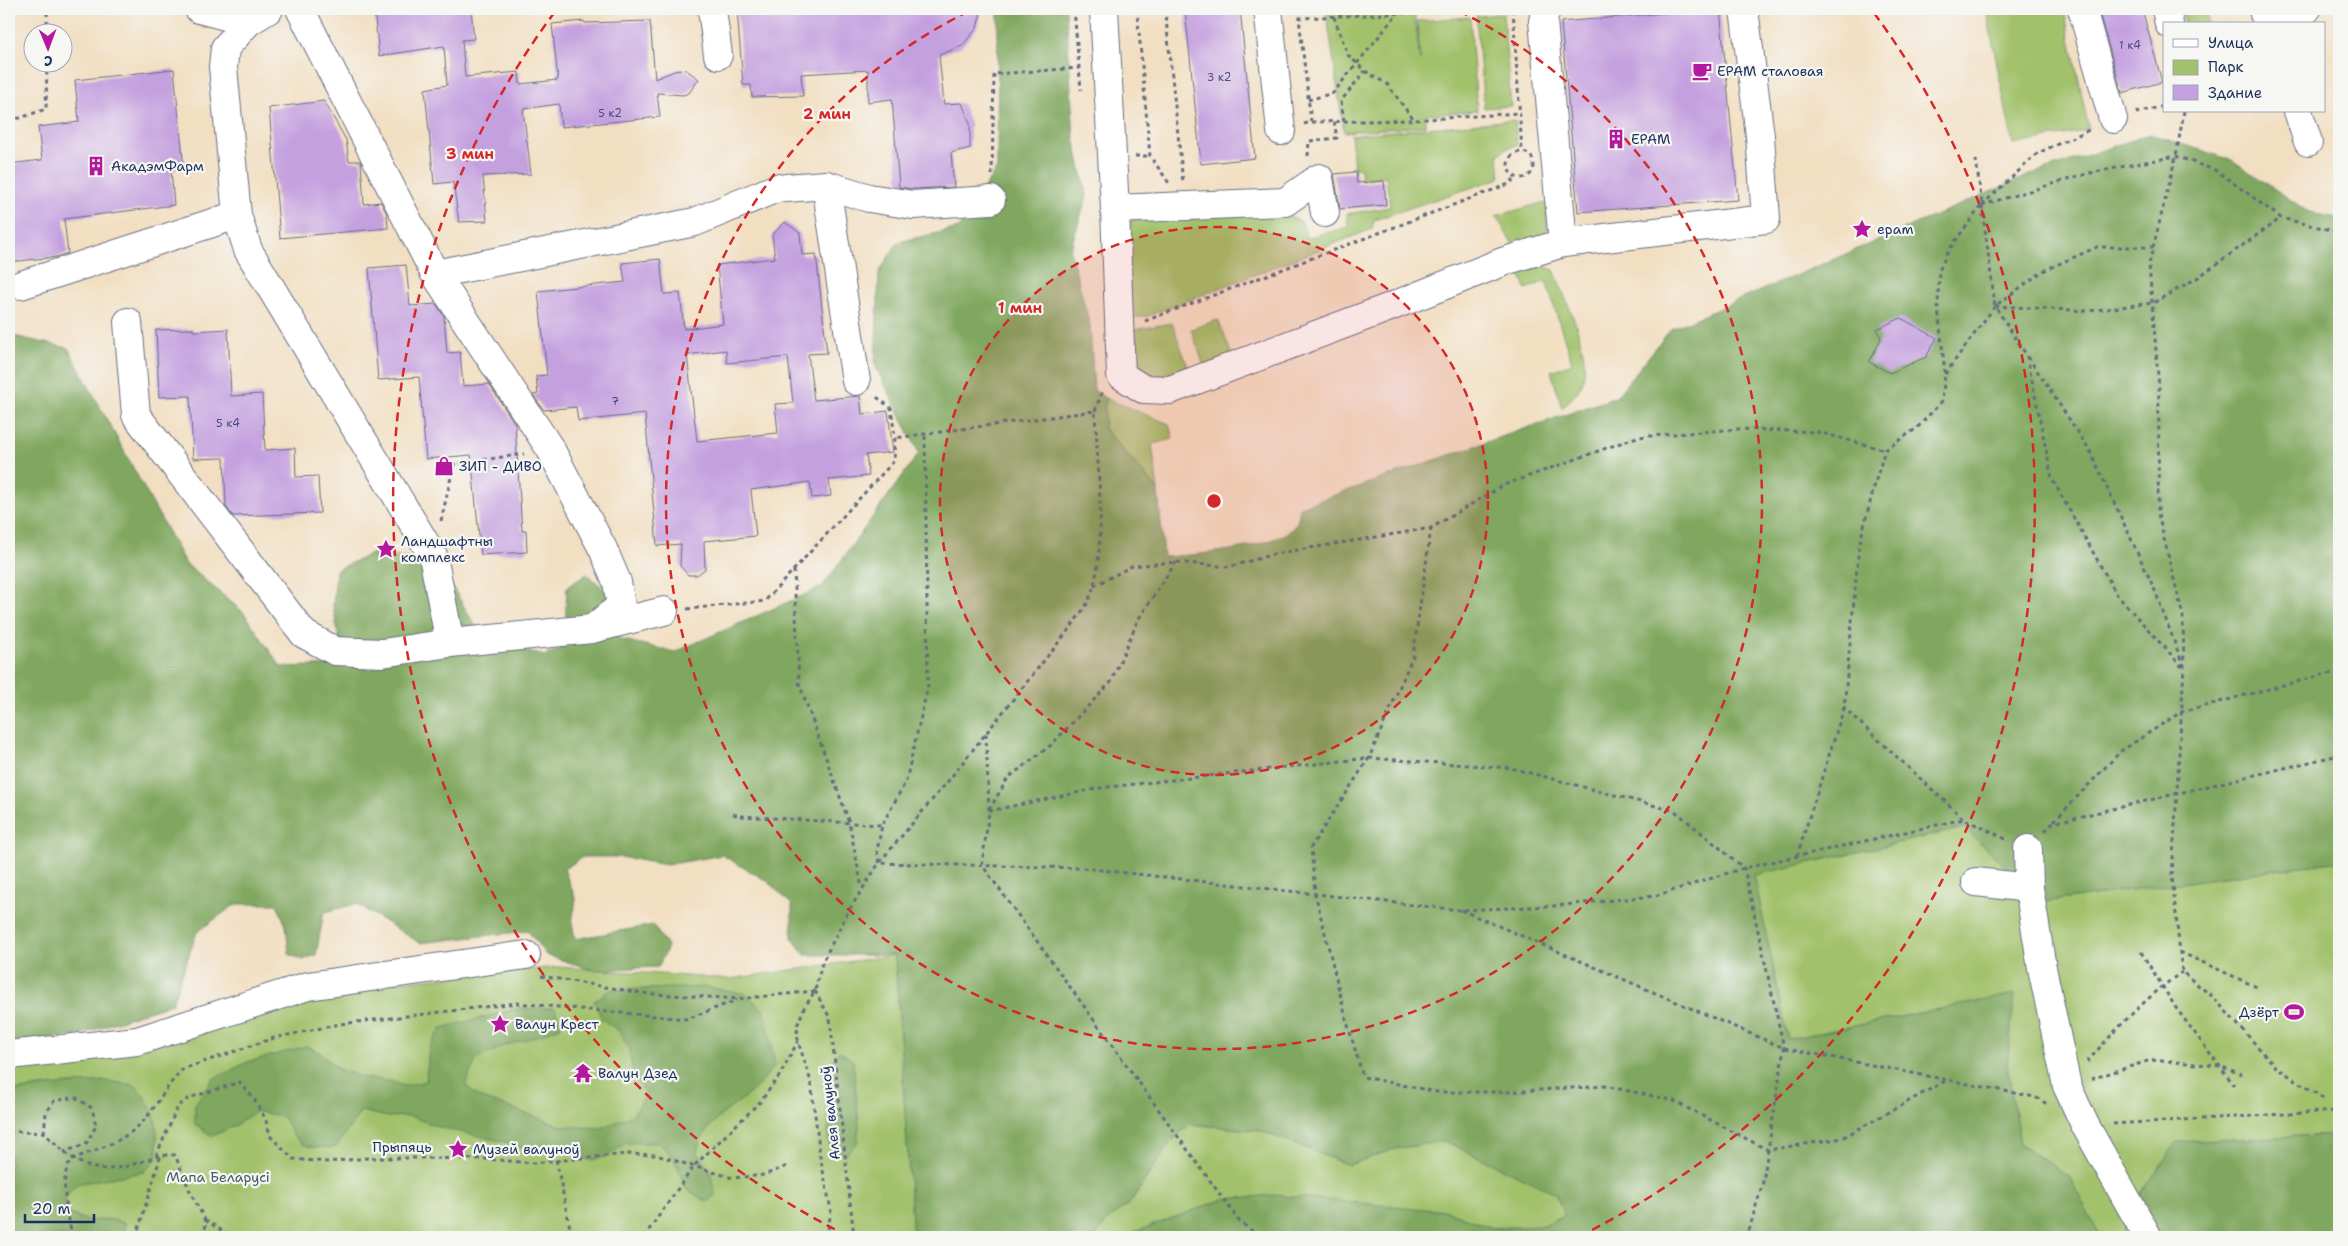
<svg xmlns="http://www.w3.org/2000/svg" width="2348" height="1246" font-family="'Shantell Sans',sans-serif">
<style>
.green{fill:#a1c16a;stroke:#5e7864}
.forest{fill:#80a75e;stroke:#4e6b5e}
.building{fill:#c5a0df;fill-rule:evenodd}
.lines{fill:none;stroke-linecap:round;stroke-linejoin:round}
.minor-casing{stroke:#666d81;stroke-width:30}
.path{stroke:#666d81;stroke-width:3;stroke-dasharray:4 4;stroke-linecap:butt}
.minor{stroke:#fff;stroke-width:28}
.ring{fill:none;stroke:#d62828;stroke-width:2.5;stroke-dasharray:9 6}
.labels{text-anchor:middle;stroke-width:4.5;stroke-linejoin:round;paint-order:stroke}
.number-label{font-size:11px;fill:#464b7e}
.poi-label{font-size:14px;fill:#1b2f5e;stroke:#f6f6f2;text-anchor:start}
.street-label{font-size:14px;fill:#1b2f5e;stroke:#f6f6f2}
.park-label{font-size:14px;fill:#435b62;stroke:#f6f6f2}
.centre{fill:#d62828;stroke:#f6f6f2;stroke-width:2.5}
.ring-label{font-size:15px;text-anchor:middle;font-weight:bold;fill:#d62828;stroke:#f6f6f2;stroke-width:4.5;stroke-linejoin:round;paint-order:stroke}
</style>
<rect width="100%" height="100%" fill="#f6f6f2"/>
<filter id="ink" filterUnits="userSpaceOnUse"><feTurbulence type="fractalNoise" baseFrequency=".02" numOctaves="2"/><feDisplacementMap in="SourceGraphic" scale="10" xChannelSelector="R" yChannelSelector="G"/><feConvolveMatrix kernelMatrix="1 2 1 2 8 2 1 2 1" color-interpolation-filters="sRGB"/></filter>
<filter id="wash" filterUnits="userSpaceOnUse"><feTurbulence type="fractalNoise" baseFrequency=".0096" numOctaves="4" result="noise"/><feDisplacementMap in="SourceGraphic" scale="20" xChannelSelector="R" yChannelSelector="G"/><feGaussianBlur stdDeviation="1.12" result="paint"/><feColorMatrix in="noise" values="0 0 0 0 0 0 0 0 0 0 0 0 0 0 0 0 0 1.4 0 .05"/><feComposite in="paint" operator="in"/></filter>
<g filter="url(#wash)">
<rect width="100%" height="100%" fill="#f2dfc2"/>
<g class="green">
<path d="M1326,9H1444H1414L1420,61L1417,21L1470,17L1477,111L1425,115V126L1344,132Z"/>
<path d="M1986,9H2064L2089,130L2013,145Z"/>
<path d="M2183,9H2206L2208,24H2184Z"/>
<path d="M1503,14L1511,106L1484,108L1476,16Z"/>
<path d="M1515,120L1517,145L1505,149L1498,155L1500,178L1374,220L1372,229L1148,316L1125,319L1119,221L1279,212L1302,222L1306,238L1348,227L1347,214L1390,207L1386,176L1361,179V169L1354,168L1351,135Z"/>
<path d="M1542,203L1548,205L1547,231L1540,240L1515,248L1496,216Z"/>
<path d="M1543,266L1554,270C1565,300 1593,352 1582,384C1579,392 1568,401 1562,408L1551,371L1572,363L1546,281L1526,289L1520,274Z"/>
<path d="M1218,320L1232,355L1204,366L1191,329Z"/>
<path d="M1172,323L1188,367L1187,371L1158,382L1129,370L1128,331Z"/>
<path d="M1105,398L1169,424L1173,439L1152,444L1158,490L1104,428Z"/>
<path d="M1964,828L2044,902L2339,861V1134L2178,1142L2142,1192L2121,1237H2100L2069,1176L2020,1145L2007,1064L2014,995L1788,1039L1754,875Z"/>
<path d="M895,955L913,1237H9V1061L337,987L558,967L730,979Z"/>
<path d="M1190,1124L1261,1131L1349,1165L1394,1149L1444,1141L1556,1193L1566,1215L1541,1226L1493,1228L1446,1211L1224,1199L1122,1237H1094L1110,1218L1130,1203L1171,1141Z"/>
</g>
<g class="forest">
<path d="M998,9H1066L1074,138L1087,196L1070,250L1090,325L1094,390L1105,398L1104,429L1158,490L1164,557C1191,555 1285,549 1297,522C1299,518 1299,512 1300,507L1616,397L1671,329L2032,174L2150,134L2232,160L2310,213L2339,218V861L2044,902L1964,828L1754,875L1788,1039L2015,994L2007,1064L2020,1145L2069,1176L2100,1237H1122L1224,1199L1274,1195L1446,1211L1493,1228L1541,1226L1565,1215L1555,1193L1444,1141L1394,1149L1349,1165L1261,1131L1190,1124L1171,1141L1130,1203L1110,1218L1094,1237H913L895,955H805L792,938V905L767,881L722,855L667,865L620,857H583L564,869L576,900L572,922L575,939L653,925L668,947L658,967L593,970L546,955L528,931L420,943L356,904L324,912L316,955L303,960L289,954L286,926L277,904H236L197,932L172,1003L76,1036L9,1042V335L68,348L185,563L244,613L281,667L344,665L333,606L336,570L373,553L419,560L452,586L476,627L511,647L544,656L564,647L567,587L587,574L613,597L619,639L675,652L822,587L919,453L875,365L879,272L898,242L959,228L997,168Z"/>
<path d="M705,987L746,994L765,1011L775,1065C769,1073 762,1082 755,1089C733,1108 704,1122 697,1151L711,1174L715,1195L707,1202L686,1189L674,1158L659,1143H625L608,1156L591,1160L558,1151L535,1152L509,1143L439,1127L410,1116L388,1117L361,1111L336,1147C303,1149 299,1147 283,1117L256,1111L236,1125L212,1136L195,1124V1104L213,1079L248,1062L307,1046L322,1054L338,1069L365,1078L390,1081L404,1086L426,1081L429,1048L441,1028L518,1009L555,1008L561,1027L532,1038L503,1046L476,1060L465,1085L479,1097L562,1126L601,1128L633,1115L646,1094L633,1074L629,1049L619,1031L602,1019L594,1001L610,990Z"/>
<path d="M840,1051L853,1061L859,1126L857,1143L846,1154L831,1149L828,1139L831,1062Z"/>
<path d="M105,1081L135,1085C160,1115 157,1121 157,1159L144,1172L76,1184L64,1199L69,1214L89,1221L109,1219L125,1223L123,1237H9V1092L47,1086Z"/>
<path d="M2339,1134V1237H2121L2142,1192L2177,1142Z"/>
</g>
<g id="blocks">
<g class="building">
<path d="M374,9H471L474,39L462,40L465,77L519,72L520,84L558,80L552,24L584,21L585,23L650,21L655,79L679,69L686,70L699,79L689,93L683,95L657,93L660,117L561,127L559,104L523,109L531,174L483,176L487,221L459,222L453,182L434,184L425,89L447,85L444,46L379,56Z"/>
<path d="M737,9H982L977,28L962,46L939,55L944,104L962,103L970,123V148L951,153L954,187L914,189L899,187L892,99L868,102V70L801,74L803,96L752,97L751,85H743Z"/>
<path d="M1185,9H1240L1255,158L1201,164Z"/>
<path d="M1687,9H1720L1738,200L1578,212L1561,22L1677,12V10Z"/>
<path d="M2098,9H2142L2162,82L2122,93Z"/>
<path d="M174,69L184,168L171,170L174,205L64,219L68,253L56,257L9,262V164L42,160L38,127L79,122L75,80Z"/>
<path d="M324,101L346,140L349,161H360L361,163L364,204L381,202L387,214L388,228L280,238L269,108Z"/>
<path d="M1356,172L1357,183L1384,181L1386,205L1340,209L1334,174Z"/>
<path d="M785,222L800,233L802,255L816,254L827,353L808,354L814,400L860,396L862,414L888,411L893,452L866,455L869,476L829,480L831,496L812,498L810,482L751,490L756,536L704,541L705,569L697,575H688L680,566L681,544L657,546L645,414L578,421L576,407L544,410L533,395L538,394L536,376L547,375L538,291L625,282L622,263L660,259L664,294L680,293L684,329L723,324L717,265L775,258L772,235ZM726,350L727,363L788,357L793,403L775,404L778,433L697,441L687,355Z"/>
<path d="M406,265L410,306L436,304L444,316L447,353L460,352L463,386L489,384L515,424L522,531L526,530L527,552L481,555L471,455L426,459L419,377L378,380L369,268Z"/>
<path d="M1901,318L1937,338L1926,357L1890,373L1869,362L1881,339L1877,329Z"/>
<path d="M193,329V331L228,329L231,396L262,394L265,450L295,448L296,477L318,476L320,513L233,516L226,507L224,458L193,459L190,396L159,397L156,330Z"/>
</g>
</g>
</g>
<g filter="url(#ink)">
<use href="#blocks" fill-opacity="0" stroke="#666d81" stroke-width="1"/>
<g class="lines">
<defs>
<g id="minor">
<path d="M199,9L248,22L269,9"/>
<path d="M300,9L435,274L551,450L603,549L617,582L621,606L592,629"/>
<path d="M712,9L718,55"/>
<path d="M1104,9L1115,209L1285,202L1319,178L1325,213"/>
<path d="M1268,9L1281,131"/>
<path d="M1546,9L1543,21L1563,243"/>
<path d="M2082,9L2113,119"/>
<path d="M2166,9L2169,24"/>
<path d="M2264,14L2307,9"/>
<path d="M2298,111L2308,142"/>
<path d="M826,185L856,381"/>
<path d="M786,188L826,185L869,198L913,205L991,200"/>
<path d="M1115,209L1121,375L1143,389L1170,390L1390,307L1505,261L1563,243L1766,219L1760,136L1744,9"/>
<path d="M435,274L695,222L777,188"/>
<path d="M21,285L237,215L223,67L225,48L248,22"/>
<path d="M128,322L136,415L304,634L335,651L382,653L450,643L433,556L248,250L237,215"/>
<path d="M450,643L592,629L664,611"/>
<path d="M2028,849L2029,888L2042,968L2067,1086L2085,1125L2148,1237"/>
<path d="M1976,882L2029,888"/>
<path d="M9,1055L137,1041L308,986L526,955"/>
</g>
</defs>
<use href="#minor" class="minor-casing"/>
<g class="path">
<path d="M1074,9L1081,90"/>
<path d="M1137,9L1150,156L1169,183"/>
<path d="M1165,9L1183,183"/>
<path d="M1334,9V17L1348,55L1365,71L1387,84L1413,119"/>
<path d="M1513,9L1522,151"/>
<path d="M1569,11L1599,9"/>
<path d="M47,32V9"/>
<path d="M1308,100L1333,93L1401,9"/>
<path d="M2184,111L2176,156L2149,264L2159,388L2158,514L2183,616L2184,668L2172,876L2182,972L2213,997L2276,1067L2326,1100"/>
<path d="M2136,113L2164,106"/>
<path d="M9,119L20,118L46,109L47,62"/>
<path d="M1344,121L1341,101L1365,71"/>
<path d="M1311,122L1299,18L1456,11H1514"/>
<path d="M1304,124L1311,122L1414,120L1520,113"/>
<circle cx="1521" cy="165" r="13"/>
<path d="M1135,156H1150"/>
<path d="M1308,156L1309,141L1337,138L1334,121"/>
<path d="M992,175L994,74L1079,68"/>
<path d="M1982,205L2090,173L2176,156L2217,171L2281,218L2339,232"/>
<path d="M1982,205L2038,153L2091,129"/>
<path d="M1982,206L1995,306L2027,356L2052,479L2117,595L2183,668"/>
<path d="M1995,306L2089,311L2153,303L2197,278L2281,218"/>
<path d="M1145,321L1509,184L1516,177"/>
<path d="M2028,357L2089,449L2154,588L2183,665"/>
<path d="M1945,374L1995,306L2043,271L2097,247H2153"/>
<path d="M1095,411L1103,390"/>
<path d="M925,436L928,686L906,781L882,825L877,851L879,863L1083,868L1459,910L1553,906L1655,896L1744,868L1964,819L2006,839"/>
<path d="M441,521L454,464L524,454"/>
<path d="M1431,528L1413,656L1369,758L1311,847L1315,893L1347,1022L1363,1077L1437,1092H1507L1605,1086L1672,1100L1768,1150L1842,1138L1947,1080"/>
<path d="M794,570L799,683L849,822L862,888"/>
<path d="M1094,586L1132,566L1176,562L1229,567L1274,554L1431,528L1504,485L1637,437L1738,429L1818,432L1885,450"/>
<path d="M687,609L765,601L894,461L895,438L891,408L874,395"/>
<path d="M986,734L989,811L982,865L1239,1221L1260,1237"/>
<path d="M989,810L1008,778L1051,745L1111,682L1138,620L1176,562"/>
<path d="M989,811L1100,788L1369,758L1511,768L1675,811L1744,868L1784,1048L1763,1182L1747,1237"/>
<path d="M733,814L741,816L882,825"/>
<path d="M1963,818L1844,708L1859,546L1875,483L1885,450L1917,428L1942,401L1945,374L1938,307L1939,271L1948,251L1982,205L1976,160"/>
<path d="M2054,821L2121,751L2181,712L2326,674L2339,673"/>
<path d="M2045,831L2053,823L2339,755"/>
<path d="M1797,856L1844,708"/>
<path d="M1461,910L1784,1048L2035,1097L2047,1104"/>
<path d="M2141,952L2176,1008L2234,1085"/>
<path d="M2180,952L2259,988"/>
<path d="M541,976L641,993L738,999L815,991"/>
<path d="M815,991L830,1018L854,1237"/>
<path d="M2087,1062C2116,1029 2146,997 2182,972"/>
<path d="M2091,1079L2151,1060L2220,1066L2241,1074"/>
<path d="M2113,1124L2339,1111"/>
<path d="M9,1131L44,1133C74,1161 90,1178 134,1164C149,1160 160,1154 175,1155L190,1191L205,1220L206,1237"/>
<path d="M44,1133L46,1113L54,1101L75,1097L92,1108L96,1126L86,1144L64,1152"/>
<path d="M156,1156L178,1106L189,1098L240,1082L254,1099L265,1118L271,1137L293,1159L328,1162L367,1158H418L485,1159L533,1163L627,1154L656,1155L733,1178L764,1175L790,1165"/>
<path d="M556,1160L570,1228L574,1237"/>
<path d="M205,1220L232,1237"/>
<path d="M72,1237C69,1215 57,1177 72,1159C98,1149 127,1141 146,1118C159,1102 168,1084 183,1069L274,1038L340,1024L517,1003L687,1019L737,1000"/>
<path d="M136,1237L161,1155"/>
<path d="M644,1237L694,1166L761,1101L780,1075L798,1041"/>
<path d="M827,1237L831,1210L820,1156L811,1082L798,1041L797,1026L804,1008L815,991L822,963L849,910L879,863L948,781L1074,623C1079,615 1087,606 1090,597C1108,552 1097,462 1095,411L895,438"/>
</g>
<use href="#minor" class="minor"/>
</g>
</g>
<circle cx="1214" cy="501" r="274" fill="#d62828" fill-opacity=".12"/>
<g class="ring">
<circle cx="1214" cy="501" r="274"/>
<path d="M1459 11A548 548 0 1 1 969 11"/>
<path d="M848 1236A821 821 0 0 1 554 13M1874 13A821 821 0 0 1 1580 1236"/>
</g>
<defs>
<symbol id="cafe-bare" viewBox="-9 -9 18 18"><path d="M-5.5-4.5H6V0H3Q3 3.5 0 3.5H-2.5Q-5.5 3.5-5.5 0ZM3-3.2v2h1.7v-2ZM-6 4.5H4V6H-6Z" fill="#b5179e" stroke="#f6f6f2" stroke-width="2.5" paint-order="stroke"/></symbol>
<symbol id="building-bare" viewBox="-9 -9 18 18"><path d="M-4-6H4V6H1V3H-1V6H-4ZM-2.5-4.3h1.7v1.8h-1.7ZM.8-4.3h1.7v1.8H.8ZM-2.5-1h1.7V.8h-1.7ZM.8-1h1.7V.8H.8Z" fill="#b5179e" stroke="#f6f6f2" stroke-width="2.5" paint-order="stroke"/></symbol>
<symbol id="sight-bare" viewBox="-9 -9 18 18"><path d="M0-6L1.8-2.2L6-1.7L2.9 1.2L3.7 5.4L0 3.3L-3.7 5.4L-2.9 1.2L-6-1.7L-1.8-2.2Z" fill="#b5179e" stroke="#f6f6f2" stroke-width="2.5" paint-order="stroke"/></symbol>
<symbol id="shop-bare" viewBox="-9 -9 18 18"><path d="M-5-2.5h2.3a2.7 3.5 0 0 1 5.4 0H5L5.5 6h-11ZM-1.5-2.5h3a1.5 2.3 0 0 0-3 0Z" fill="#b5179e" stroke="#f6f6f2" stroke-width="2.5" paint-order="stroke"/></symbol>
<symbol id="stadium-bare" viewBox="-9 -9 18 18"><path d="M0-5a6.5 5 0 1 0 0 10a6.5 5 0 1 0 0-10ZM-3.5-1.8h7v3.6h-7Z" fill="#b5179e" stroke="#f6f6f2" stroke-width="2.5" paint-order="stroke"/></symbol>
<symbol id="temple-bare" viewBox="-9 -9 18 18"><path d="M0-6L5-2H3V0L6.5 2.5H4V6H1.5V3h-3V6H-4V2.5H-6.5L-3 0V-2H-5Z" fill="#b5179e" stroke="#f6f6f2" stroke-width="2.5" paint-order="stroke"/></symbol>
</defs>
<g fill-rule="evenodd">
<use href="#cafe-bare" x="1688" y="57" width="28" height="28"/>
<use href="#building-bare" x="1602" y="125" width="28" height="28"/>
<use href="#building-bare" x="82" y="152" width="28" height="28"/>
<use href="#sight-bare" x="1848" y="215" width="28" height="28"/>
<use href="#shop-bare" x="430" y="452" width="28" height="28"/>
<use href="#sight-bare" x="372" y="535" width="28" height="28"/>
<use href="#stadium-bare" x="2280" y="998" width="28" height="28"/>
<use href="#sight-bare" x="486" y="1010" width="28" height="28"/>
<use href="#temple-bare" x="569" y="1059" width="28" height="28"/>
<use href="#sight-bare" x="444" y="1135" width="28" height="28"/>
</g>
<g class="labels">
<g class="number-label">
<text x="2130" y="49">1 к4</text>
<text x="1219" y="81">3 к2</text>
<text x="610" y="117">5 к2</text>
<text x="615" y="405">7</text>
<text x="228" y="427">5 к4</text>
</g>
<g class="poi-label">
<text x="1717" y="76">EPAM сталовая</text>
<text x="1631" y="144">EPAM</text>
<text x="111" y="171">АкадэмФарм</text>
<text x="1877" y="234">epam</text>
<text x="459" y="471">ЗИП - ДИВО</text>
<text x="401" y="546">Ландшафтны<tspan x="401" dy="16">комплекс</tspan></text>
<text x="2279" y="1017" text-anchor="end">Дзёрт</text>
<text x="515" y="1029">Валун Крест</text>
<text x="598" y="1078">Валун Дзед</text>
<text x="473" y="1154">Музей валуноў</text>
</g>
<g class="street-label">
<text transform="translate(830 1113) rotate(-96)" y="5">Алея валуноў</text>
<text x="402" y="1152">Прыпяць</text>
</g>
<g class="park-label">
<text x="218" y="1182">Мапа Беларусі</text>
</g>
</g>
<circle cx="1214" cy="501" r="8" class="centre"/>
<g class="ring-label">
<text x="827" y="119">2 мин</text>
<text x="470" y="159">3 мин</text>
<text x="1020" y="313">1 мин</text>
</g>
<rect width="2348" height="1246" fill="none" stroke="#f6f6f2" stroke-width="30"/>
<rect x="2163" y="22" width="162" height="90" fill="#f6f6f2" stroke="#9ea6b7"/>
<rect x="2173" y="39" width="25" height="8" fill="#ffffff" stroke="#9ea6b7"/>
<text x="2208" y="48" font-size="15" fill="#1b2f5e">Улица</text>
<rect x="2173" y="60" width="25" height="15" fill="#a1c16a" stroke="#9ea6b7"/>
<text x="2208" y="72" font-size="15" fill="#1b2f5e">Парк</text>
<rect x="2173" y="85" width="25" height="15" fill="#c5a0df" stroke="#9ea6b7"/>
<text x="2208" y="98" font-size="15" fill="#1b2f5e">Здание</text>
<g transform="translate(48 48) rotate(179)"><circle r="24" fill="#f6f6f2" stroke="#9ea6b7"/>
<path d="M0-4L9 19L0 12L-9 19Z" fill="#b5179e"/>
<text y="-8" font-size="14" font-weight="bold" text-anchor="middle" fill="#1b2f5e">С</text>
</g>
<path d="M25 1214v8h69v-8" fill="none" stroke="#1b2f5e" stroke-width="2.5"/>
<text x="32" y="1214" font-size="15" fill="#1b2f5e" stroke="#f6f6f2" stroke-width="4" paint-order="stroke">20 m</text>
</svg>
